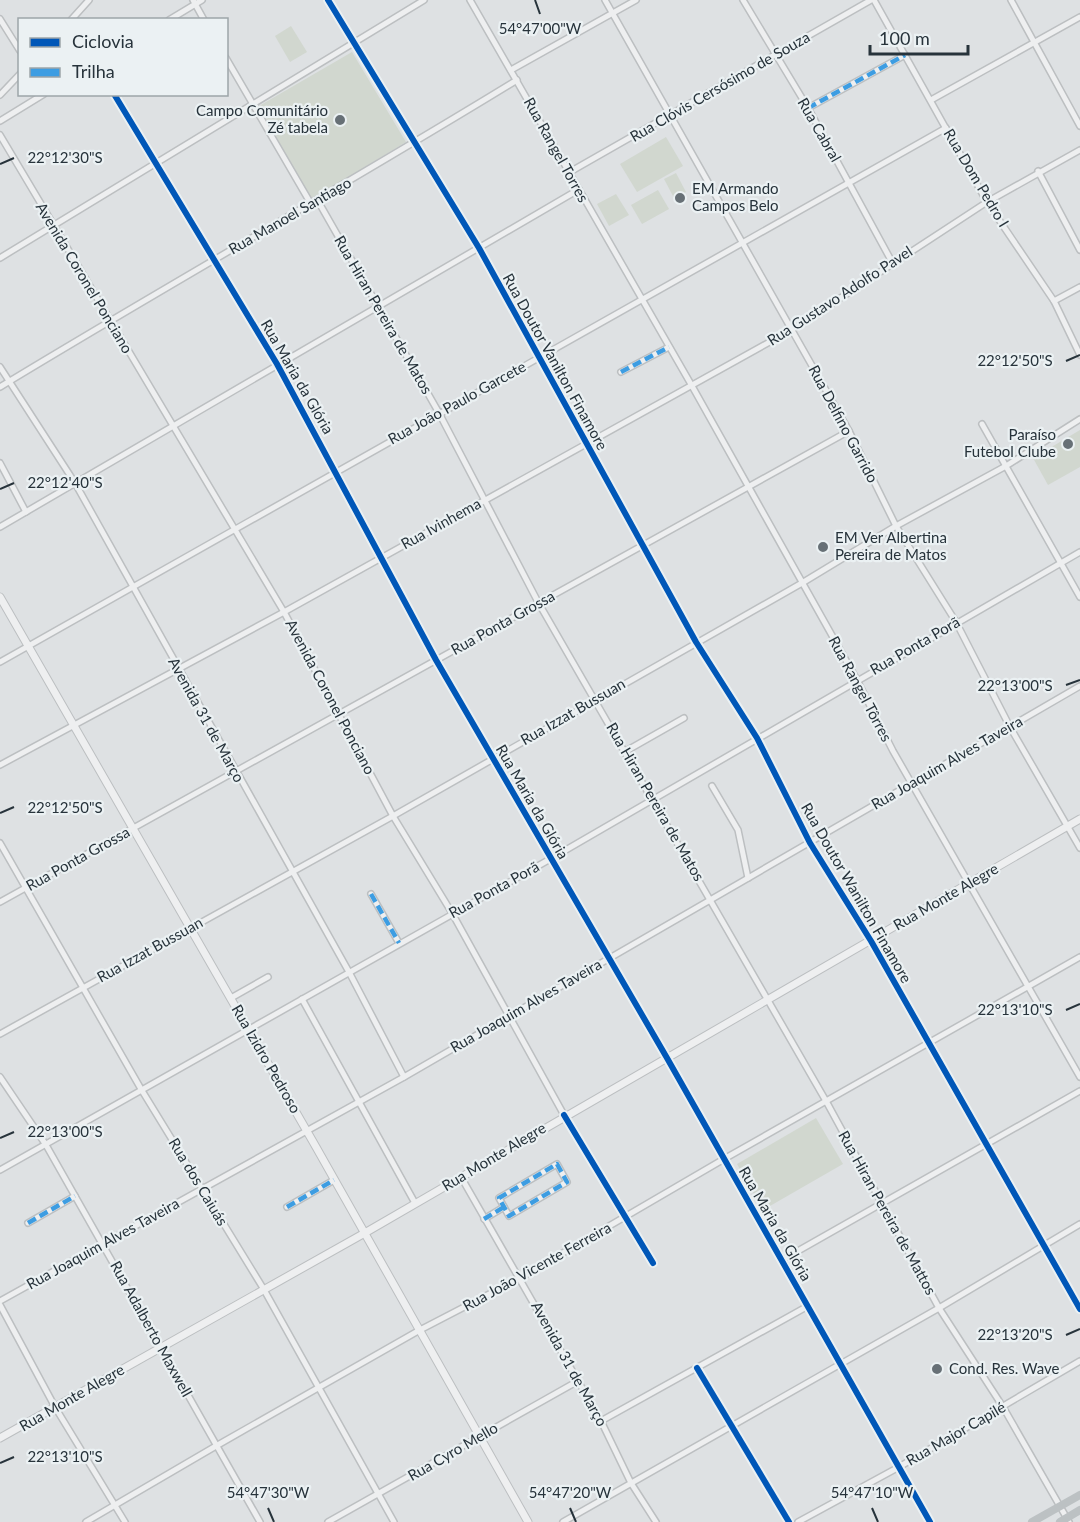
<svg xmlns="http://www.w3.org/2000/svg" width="1080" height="1522" font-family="Lato,sans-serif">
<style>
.green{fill:#d1d7cf}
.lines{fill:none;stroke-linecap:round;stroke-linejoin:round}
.minor-casing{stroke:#bcbfc1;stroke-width:8}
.tertiary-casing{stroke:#bcbfc1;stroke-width:9}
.minor{stroke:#eeeff0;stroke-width:5}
.tertiary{stroke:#eeeff0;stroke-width:7}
.secondary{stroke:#bcc1c3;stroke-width:8}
.quiet{stroke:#3d9de2;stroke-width:4.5;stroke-dasharray:9 4.5;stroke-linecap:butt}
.cycleway-casing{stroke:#ebf1f3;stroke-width:10}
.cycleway{stroke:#0057b8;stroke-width:6}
.ticks{fill:none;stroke:#27333b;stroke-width:2}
.poi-dot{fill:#677076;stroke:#ebf1f3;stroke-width:2}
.labels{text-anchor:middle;stroke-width:4.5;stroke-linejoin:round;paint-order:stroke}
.street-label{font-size:15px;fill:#27333b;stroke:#ebf1f3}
.poi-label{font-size:15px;fill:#27333b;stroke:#ebf1f3;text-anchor:start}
.ticks-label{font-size:15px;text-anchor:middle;fill:#27333b;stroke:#ebf1f3;stroke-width:4.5;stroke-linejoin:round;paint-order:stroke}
</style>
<rect width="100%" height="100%" fill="#dee1e3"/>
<g class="green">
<path d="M291,26L307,52L290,62L275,36Z"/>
<path d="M352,52L406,142L314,198L309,196L259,106Z"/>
<path d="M666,137L683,166L637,192L620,164Z"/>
<path d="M676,173L686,192L674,198L664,179Z"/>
<path d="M658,190L669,209L642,224L631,205Z"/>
<path d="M616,194L629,215L609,226L597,204Z"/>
<path d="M1080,430V467L1048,485L1033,458Z"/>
<path d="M816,1118L843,1164L763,1210L737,1164Z"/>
</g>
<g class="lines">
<defs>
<g id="minor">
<path d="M193,0L204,20"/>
<path d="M328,0L479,248L696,642L757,738L810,843L871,941L1080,1309"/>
<path d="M470,0L692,386L857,680L893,751L1080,1077"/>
<path d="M605,0L849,431L896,526L956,622L1010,727L1080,848"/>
<path d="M743,0L808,108L892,262"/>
<path d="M874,0L987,202L1054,301L1080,355"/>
<path d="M1011,0L1080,126"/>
<path d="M0,19L20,51"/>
<path d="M71,20L89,0"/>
<path d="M169,20L202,0"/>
<path d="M226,58L311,204"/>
<path d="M511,70L636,0"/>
<path d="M114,94L277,364L436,660L667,1058L930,1522"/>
<path d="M0,95L20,74"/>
<path d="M931,100L1080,17"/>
<path d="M808,108L905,55"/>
<path d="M0,121L44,94"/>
<path d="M0,135L284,612L393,816L452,913L564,1115L653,1263"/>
<path d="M1038,171L1080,250"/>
<path d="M568,173L871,0"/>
<path d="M318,201L439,413L538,602L826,1101L939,1308L1003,1407L1069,1522"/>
<path d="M0,258L424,0"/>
<path d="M1054,301L1080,287"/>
<path d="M0,367L75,483L349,972L404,1077"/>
<path d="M621,372L669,347"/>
<path d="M0,387C171,283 346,185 517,80"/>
<path d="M982,424L1080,597"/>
<path d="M0,463L26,512"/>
<path d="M0,527L578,190"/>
<path d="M0,662L946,128"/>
<path d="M626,751L684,718"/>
<path d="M0,765L284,612L793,329L987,202L1080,150"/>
<path d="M712,786L738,830L748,878"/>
<path d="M0,843L141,1089L263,1288L394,1522"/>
<path d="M371,894L399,943"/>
<path d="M0,902L849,431"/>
<path d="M231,998L268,977"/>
<path d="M302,999L415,1203"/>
<path d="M0,1034L393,816L802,583L896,526L1006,466L1080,419"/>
<path d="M0,1077L46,1145L260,1522"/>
<path d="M557,1164L567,1182L509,1216L499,1198Z"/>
<path d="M0,1170L552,858L1080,552"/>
<path d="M461,1177L601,1421L631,1483L656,1522"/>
<path d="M287,1207L334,1180"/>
<path d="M484,1219L504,1207"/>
<path d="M28,1223L75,1196"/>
<path d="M782,1260L1080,1091"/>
<path d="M0,1301L404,1077L1080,686"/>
<path d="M0,1305L55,1407L125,1522"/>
<path d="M697,1368L789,1522"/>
<path d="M601,1421L808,1306"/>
<path d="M86,1522L216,1446L418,1331L520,1278L724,1159L1080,957"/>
<path d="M328,1522L578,1381"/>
<path d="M563,1522L939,1308L1080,1224"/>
<path d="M798,1522L899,1467L1080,1361"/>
</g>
<g id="tertiary">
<path d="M0,597L316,1147L528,1522"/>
<path d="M0,1438L363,1234L1080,819"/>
</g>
</defs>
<use href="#minor" class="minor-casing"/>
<use href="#tertiary" class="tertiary-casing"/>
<use href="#minor" class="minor"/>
<use href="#tertiary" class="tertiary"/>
<g class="secondary">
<path d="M1032,1522L1080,1495"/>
<path d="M1060,1522L1080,1510"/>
</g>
<g class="quiet">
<path d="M808,108L905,55"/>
<path d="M621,372L669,347"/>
<path d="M371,894L399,943"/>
<path d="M557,1164L567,1182L509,1216L499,1198Z"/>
<path d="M287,1207L334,1180"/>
<path d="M484,1219L504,1207"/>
<path d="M28,1223L75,1196"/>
</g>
<defs>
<g id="cycleway">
<path d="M328,0L479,248L696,642L757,738L810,843L871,941L1080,1309"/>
<path d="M114,94L277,364L436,660L667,1058L930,1522"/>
<path d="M564,1115L653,1263"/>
<path d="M697,1368L789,1522"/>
</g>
</defs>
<use href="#cycleway" class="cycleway-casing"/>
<use href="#cycleway" class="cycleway"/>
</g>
<path class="ticks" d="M535,0L540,14M0,164L14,158M1066,361L1080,355M0,489L14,483M1066,685L1080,680M0,813L14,807M1066,1010L1080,1004M0,1138L14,1132M1066,1335L1080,1329M0,1463L14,1457M268,1508L274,1522M570,1508L576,1522M872,1508L878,1522"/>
<g class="poi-dot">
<circle cx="340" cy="120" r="6"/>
<circle cx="680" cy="198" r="6"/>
<circle cx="1068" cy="444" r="6"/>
<circle cx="823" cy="547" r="6"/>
<circle cx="937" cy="1369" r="6"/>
</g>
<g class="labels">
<g class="street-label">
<text transform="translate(720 87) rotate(-30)" y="5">Rua Clóvis Cersósimo de Souza</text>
<text transform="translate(819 130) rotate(60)" y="5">Rua Cabral</text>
<text transform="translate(556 150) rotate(61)" y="5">Rua Rangel Torres</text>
<text transform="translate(976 178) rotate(59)" y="5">Rua Dom Pedro I</text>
<text transform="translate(290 216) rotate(-30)" y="5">Rua Manoel Santiago</text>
<text transform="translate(84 278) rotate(59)" y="5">Avenida Coronel Ponciano</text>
<text transform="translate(840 296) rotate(-33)" y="5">Rua Gustavo Adolfo Pavel</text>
<text transform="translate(383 315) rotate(60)" y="5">Rua Hiran Pereira de Matos</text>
<text transform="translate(555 362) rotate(61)" y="5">Rua Doutor Vanilton Finamore</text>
<text transform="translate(297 377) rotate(60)" y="5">Rua Maria da Glória</text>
<text transform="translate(457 403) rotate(-29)" y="5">Rua João Paulo Garcete</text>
<text transform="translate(843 424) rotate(62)" y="5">Rua Delfino Garrido</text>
<text transform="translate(441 524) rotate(-29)" y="5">Rua Ivinhema</text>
<text transform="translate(503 623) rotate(-29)" y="5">Rua Ponta Grossa</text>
<text transform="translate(915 646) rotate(-30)" y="5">Rua Ponta Porã</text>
<text transform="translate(860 689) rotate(62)" y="5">Rua Rangel Tôrres</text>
<text transform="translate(330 697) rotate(62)" y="5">Avenida Coronel Ponciano</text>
<text transform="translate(573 712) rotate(-30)" y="5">Rua Izzat Bussuan</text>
<text transform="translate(206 720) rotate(61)" y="5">Avenida 31 de Março</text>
<text transform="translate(947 763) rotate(-30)" y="5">Rua Joaquim Alves Taveira</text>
<text transform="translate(532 802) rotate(60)" y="5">Rua Maria da Glória</text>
<text transform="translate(655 802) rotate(60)" y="5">Rua Hiran Pereira de Matos</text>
<text transform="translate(78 859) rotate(-29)" y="5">Rua Ponta Grossa</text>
<text transform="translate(494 890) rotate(-29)" y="5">Rua Ponta Porã</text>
<text transform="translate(856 893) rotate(60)" y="5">Rua Doutor Wanilton Finamore</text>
<text transform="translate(946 897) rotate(-30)" y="5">Rua Monte Alegre</text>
<text transform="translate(150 950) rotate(-29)" y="5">Rua Izzat Bussuan</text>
<text transform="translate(526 1006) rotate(-30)" y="5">Rua Joaquim Alves Taveira</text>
<text transform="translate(266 1059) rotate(60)" y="5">Rua Izidro Pedroso</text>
<text transform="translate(494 1157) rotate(-31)" y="5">Rua Monte Alegre</text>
<text transform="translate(198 1182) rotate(59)" y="5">Rua dos Caiuás</text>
<text transform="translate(887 1213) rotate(61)" y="5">Rua Hiran Pereira de Mattos</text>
<text transform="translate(775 1224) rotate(60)" y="5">Rua Maria da Glória</text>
<text transform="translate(103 1244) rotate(-29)" y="5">Rua Joaquim Alves Taveira</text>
<text transform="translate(537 1267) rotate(-29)" y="5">Rua João Vicente Ferreira</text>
<text transform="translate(151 1329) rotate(61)" y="5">Rua Adalberto Maxwell</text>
<text transform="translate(569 1364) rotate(61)" y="5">Avenida 31 de Março</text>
<text transform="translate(72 1398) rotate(-30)" y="5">Rua Monte Alegre</text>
<text transform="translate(956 1434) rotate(-30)" y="5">Rua Major Capilé</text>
<text transform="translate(453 1452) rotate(-30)" y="5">Rua Cyro Mello</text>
</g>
<g class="poi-label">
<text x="328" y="116" text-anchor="end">Campo Comunitário<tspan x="328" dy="17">Zé tabela</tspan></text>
<text x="692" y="194">EM Armando<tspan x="692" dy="17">Campos Belo</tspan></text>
<text x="1056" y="440" text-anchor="end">Paraíso<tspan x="1056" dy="17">Futebol Clube</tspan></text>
<text x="835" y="543">EM Ver Albertina<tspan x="835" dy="17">Pereira de Matos</tspan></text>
<text x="949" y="1374">Cond. Res. Wave</text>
</g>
</g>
<g class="ticks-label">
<text x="540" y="34">54°47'00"W</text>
<text x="65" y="163">22°12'30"S</text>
<text x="1015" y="366">22°12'50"S</text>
<text x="65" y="488">22°12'40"S</text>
<text x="1015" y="691">22°13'00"S</text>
<text x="65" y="813">22°12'50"S</text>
<text x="1015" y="1015">22°13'10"S</text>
<text x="65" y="1137">22°13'00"S</text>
<text x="1015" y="1340">22°13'20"S</text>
<text x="65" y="1462">22°13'10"S</text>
<text x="268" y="1498">54°47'30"W</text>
<text x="570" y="1498">54°47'20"W</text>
<text x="872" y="1498">54°47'10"W</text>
</g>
<rect x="18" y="18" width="210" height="78" fill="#ebf1f3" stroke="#9da5a9" stroke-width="1.5"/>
<rect x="30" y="38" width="30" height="9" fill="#0057b8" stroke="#9da5a9" stroke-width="1.5"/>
<text x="72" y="48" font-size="18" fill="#27333b">Ciclovia</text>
<rect x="30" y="68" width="30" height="9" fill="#3d9de2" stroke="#9da5a9" stroke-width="1.5"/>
<text x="72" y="78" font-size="18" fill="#27333b">Trilha</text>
<path d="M870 45v9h98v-9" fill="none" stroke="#27333b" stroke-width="3"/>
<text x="879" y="45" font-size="18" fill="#27333b" stroke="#ebf1f3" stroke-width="4.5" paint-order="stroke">100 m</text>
</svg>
